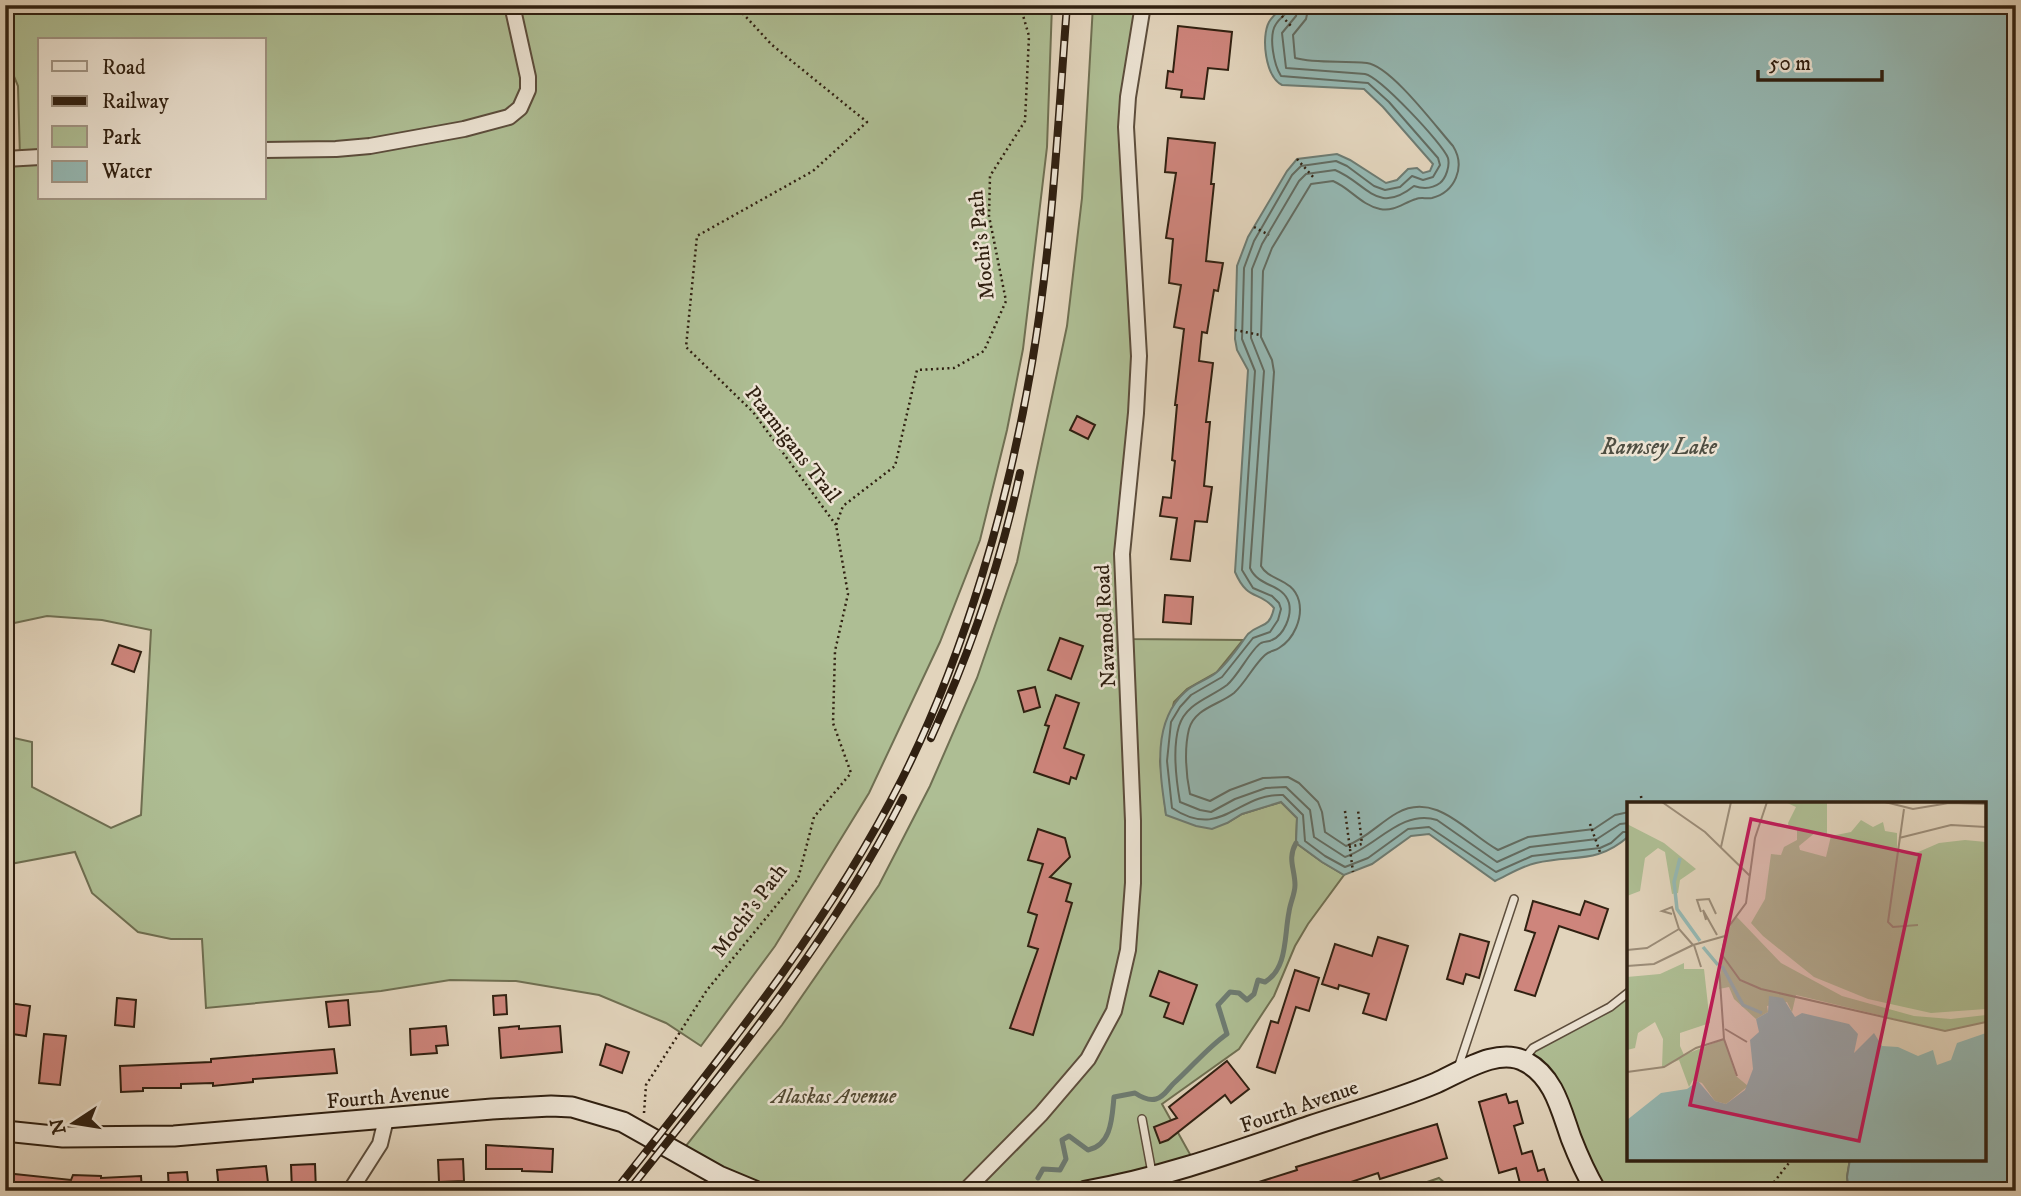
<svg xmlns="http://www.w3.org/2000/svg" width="2021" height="1196" font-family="'IM FELL DW Pica',serif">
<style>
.green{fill:#aebe94;stroke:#6f6f52;stroke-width:2;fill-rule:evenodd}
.water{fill:#95b8b3;stroke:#6d7b72;stroke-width:2}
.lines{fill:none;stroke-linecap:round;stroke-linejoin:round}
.shore{stroke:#626c62;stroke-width:2}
.stream{stroke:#6d7b72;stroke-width:5}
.building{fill:#ce857c;stroke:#302011;stroke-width:2}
.lane-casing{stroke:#5c4d3c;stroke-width:10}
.street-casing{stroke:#5c4d3c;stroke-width:18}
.secondary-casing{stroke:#302011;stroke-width:23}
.path{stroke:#302011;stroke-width:2.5;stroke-dasharray:2 3.5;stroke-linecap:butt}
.lane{stroke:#ece3d3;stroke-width:7}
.street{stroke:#ece3d3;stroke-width:14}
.secondary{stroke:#ece3d3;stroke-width:19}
.rail-casing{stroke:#302011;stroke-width:8}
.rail{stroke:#ece3d3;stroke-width:5;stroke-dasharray:16;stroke-linecap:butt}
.labels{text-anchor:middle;stroke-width:5;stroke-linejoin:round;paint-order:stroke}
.street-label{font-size:21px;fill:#302011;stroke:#ece3d3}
.park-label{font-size:21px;font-style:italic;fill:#504832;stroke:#ece3d3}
.water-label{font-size:23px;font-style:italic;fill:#4e4e42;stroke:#ece3d3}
.inset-river{fill:none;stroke:#95b8b3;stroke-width:3.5}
.inset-road{fill:none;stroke:#9b8c78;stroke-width:2}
.view{fill:#c2185b;fill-opacity:0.15;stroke:#c2185b;stroke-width:3.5}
.inset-edge{fill:none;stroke:#302011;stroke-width:3.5}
</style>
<rect width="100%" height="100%" fill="#e2d4bc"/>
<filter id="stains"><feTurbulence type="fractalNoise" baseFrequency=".00286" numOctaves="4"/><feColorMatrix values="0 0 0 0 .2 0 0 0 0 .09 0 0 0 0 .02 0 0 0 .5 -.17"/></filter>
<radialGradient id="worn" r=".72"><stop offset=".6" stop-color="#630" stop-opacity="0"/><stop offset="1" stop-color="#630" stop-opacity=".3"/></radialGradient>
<g class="green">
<path d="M5,5H1052L1047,147L1023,349L1007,430L980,540L940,642L869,793L775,946L701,1046L666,1023L599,995L516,981L450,980L381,991L206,1008L202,939H171L138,932L92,893L75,852L5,865V736L32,742V787L111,828L141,815L151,630L102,620L47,616L5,625V160L20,159L18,86L5,55ZM40,40H264V198H40Z"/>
<path d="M1093,5H1144L1129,97L1136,271L1127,639L1243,640L1217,672L1187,689L1174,702L1160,761L1166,814L1227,823L1242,814L1281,802L1297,818L1296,843L1322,862L1344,875L1308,924L1295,946L1274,996L1239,1049L1162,1104L1196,1165L1094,1191H750L678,1156L782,1025L879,885L930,786L977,678L1017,562L1067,326L1082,198Z"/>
<path d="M1629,993V1159H1850L1847,1177L1849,1191H1595L1558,1104L1523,1061L1534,1048Z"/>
<path d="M1439,1178L1454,1191H1401Z"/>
</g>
<path class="water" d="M1285,5H2016V1191H1849L1847,1177L1850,1159H1984V804H1629V836C1596,865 1574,854 1536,863C1522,866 1508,875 1495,881L1429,834L1411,836L1372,864L1344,875L1322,862L1296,843L1297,818L1281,802L1242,814L1227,823L1212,829L1196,826L1166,815C1160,774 1151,723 1185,692C1194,683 1208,680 1217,672C1229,662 1239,646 1248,634C1261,622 1269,630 1274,608C1259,590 1248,602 1235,572L1248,370L1237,350L1235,339L1237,266L1248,237L1287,171L1297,159L1337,154L1350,160L1386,183L1397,180L1408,169L1417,168L1423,173L1430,171L1433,164L1383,107L1364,89L1282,85C1265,76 1261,37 1269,22C1273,15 1280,10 1285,5Z"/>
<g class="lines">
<g class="shore">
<path d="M1289,5C1288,15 1281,16 1276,24C1268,36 1274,65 1281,76L1368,83L1389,102L1438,158L1440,165L1433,177L1423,180L1412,176L1400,187L1385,190L1374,186L1347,166L1336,161L1301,166L1292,175L1254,241L1244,268L1242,339L1255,371L1242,570L1253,588L1272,596L1279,603L1281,609L1278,620L1270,632L1253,638L1222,677L1191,695L1180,707L1171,722L1167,761L1172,808C1222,841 1237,793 1283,795L1303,815L1305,841L1325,856L1345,867L1368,858L1408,829L1429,827L1496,872L1532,856L1600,848L1611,843L1623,832H1629"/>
<path d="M1298,5L1296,16L1282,33L1286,68L1365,74C1380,77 1443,144 1448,158C1450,166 1446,178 1440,183C1432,189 1423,189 1414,186C1377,216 1367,183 1335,170L1306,174L1299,181L1262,244L1252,269L1251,338L1264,371L1250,568C1259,588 1283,583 1289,603C1292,616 1284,635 1272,640C1269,642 1265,641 1261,643C1251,649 1238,676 1227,685C1210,698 1186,703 1179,726C1172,749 1176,779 1180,802L1200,810L1211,812L1235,799L1266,788L1286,787L1310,810L1314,837L1345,857C1376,847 1401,809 1437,820L1497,862L1530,847L1597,839L1620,824L1629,823"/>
<path d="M1309,5L1306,19L1293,35L1295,58C1318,64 1343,60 1367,63C1391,66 1436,127 1453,146C1466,167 1455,192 1432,198C1427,199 1420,197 1416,199C1403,203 1394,212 1380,209C1361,205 1350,188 1333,181L1311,184L1272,248L1263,271L1261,337L1272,360L1274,372L1261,566C1269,581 1293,578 1299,601C1303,618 1294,639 1279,648C1275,651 1269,651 1265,655C1253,666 1246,682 1234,693C1219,705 1195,708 1189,729C1184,749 1186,775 1190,794L1210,801L1230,790L1263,778L1288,777L1299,783L1318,802L1322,812L1325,832L1346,846C1366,839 1379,823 1397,813C1436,791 1467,833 1498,850L1528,837L1594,829L1615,815L1629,812"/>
</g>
<path class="stream" d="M1038,1178L1043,1169L1060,1170L1066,1159L1062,1140L1069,1136L1088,1150C1112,1145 1112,1117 1114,1097L1135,1093C1141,1097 1149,1101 1156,1099C1164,1097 1168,1089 1173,1084C1191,1068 1207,1048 1227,1034L1218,1005L1230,992L1239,993L1247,1000L1254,994L1258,980L1265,982C1288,968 1284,936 1289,912C1290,903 1295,894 1295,885C1295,869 1287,859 1296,843"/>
</g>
<g class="building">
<path d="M1178,26L1232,32L1228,70L1208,68L1204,99L1181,97L1182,90L1166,88L1168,71L1173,72Z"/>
<path d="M1168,138L1215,143L1211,184H1214L1206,261L1223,263L1218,291L1214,290L1207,333L1202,332L1199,361L1213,363L1206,422H1210L1204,486L1212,487L1207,522L1195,521L1190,561L1171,559L1177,518L1160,516L1163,497L1171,498L1175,461L1172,460L1177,405H1175L1184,329L1174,327L1181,285L1169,283L1173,239L1166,238L1176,173L1165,172Z"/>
<path d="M1077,416L1095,425L1088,439L1070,430Z"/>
<path d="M1165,595L1193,597L1191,624L1163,622Z"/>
<path d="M1060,638L1083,646L1071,679L1048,670Z"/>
<path d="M119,645L141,652L134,672L112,664Z"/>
<path d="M1035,687L1040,707L1024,712L1018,691Z"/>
<path d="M1056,695L1079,703L1064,748L1084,755L1076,779L1071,777L1069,784L1034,772L1049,726L1045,725Z"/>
<path d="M1038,829L1065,838L1070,857L1050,877L1071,884L1066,901L1072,903L1033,1035L1010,1028L1038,949L1028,946L1037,915L1028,912L1043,864L1028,860Z"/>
<path d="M1533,901L1580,915L1585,901L1608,909L1598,939L1559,926L1535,996L1515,990L1535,933L1525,930Z"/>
<path d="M1460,934L1489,942L1479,978L1466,974L1463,984L1447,979Z"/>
<path d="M1378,937L1408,946L1386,1020L1363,1013L1369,994L1339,985L1338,989L1322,984L1335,944L1372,956Z"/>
<path d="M1295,970L1319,978L1309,1011L1296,1007L1275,1073L1257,1067L1271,1021L1278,1023Z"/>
<path d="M1159,971L1197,985L1183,1024L1164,1017L1169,1003L1150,996Z"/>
<path d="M506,995L507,1014L494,1015L493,996Z"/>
<path d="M117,998L136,1000L134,1027L115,1025Z"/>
<path d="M348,1000L350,1025L329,1027L326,1002Z"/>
<path d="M9,1003L30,1006L26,1036L5,1033V1010H8Z"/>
<path d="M446,1026L448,1045L436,1046L437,1053L411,1055L410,1029Z"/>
<path d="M519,1026V1029L560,1026L562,1052L501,1058L499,1028Z"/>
<path d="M44,1034L66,1036L60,1085L39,1083Z"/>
<path d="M606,1044L629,1052L622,1073L600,1065Z"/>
<path d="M334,1049L337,1073L253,1079V1082L213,1086V1083L181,1084V1088H143V1091L121,1092L120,1066L211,1062V1059Z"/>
<path d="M1227,1061L1249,1089L1231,1103L1225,1095L1168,1140L1160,1143L1154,1127L1177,1118L1169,1107Z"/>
<path d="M1506,1094L1509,1103L1517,1101L1523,1123L1514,1126L1522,1154L1532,1151L1538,1171L1544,1169L1551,1191H1522L1516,1168L1499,1173L1479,1102Z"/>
<path d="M1437,1124L1447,1158L1380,1179L1378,1173L1324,1191H1240V1188L1297,1170L1296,1167Z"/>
<path d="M486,1145L553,1149L552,1172L522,1171V1169H486Z"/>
<path d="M463,1159L464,1181L439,1182L438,1160Z"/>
<path d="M315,1164L316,1191H292L291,1165Z"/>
<path d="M266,1166L269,1191H219L217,1170Z"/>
<path d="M187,1172L189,1191H169L168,1173Z"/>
<path d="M5,1173L71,1180L73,1175L101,1176V1178L141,1176L142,1191H5Z"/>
</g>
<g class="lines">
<defs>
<g id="lane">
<path d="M1524,1059L1533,1048L1610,1007L1629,992"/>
<path d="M1458,1068L1514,899"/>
<path d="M1142,1119L1152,1173"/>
</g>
<g id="street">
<path d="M264,150L336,149L370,146L464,129L509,117L520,108L528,90V77L512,5"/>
<path d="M5,159L40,157"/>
<path d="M350,1191L380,1144L386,1119"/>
<path d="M965,1191L1041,1114L1088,1059L1114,1011L1128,950L1133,883V821L1122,554L1136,413L1139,356L1126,127L1128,97L1143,5"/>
</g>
<g id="secondary">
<path d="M5,1131L63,1137L174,1136L492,1109L551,1106L572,1107L623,1122L719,1176L755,1191"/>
<path d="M1086,1191C1163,1178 1237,1151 1310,1126C1352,1112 1396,1100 1436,1083C1461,1072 1499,1046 1526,1062C1554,1077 1561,1110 1571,1138C1578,1156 1586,1174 1596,1191"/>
</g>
</defs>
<use href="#lane" class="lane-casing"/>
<use href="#street" class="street-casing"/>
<use href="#secondary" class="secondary-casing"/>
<g class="path">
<path d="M735,5L772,45L867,122L813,171L697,236L686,347L753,412L836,525"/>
<path d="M1292,5L1302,14"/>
<path d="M1278,12L1292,27"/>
<path d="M1297,159L1314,178"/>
<path d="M1254,227L1269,235"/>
<path d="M1235,330L1260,335"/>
<path d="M1641,796L1642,804"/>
<path d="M1345,811L1353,872"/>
<path d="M1590,824L1601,855"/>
<path d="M1349,847L1362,844L1358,810"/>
<path d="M644,1113L646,1085L707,990L798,879L814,817L851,773L833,723L835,651L848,594L836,525L843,506L895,466L917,370L954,368L984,351L1006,301L989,216L990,176L1025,121L1029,36L1020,5"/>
<path d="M1660,1191C1679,1179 1697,1184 1718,1191"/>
<path d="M1767,1191L1792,1159"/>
</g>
<use href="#lane" class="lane"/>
<use href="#street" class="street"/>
<use href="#secondary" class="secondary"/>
<defs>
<g id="rail">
<path d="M931,738C970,653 1000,565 1020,473"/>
<path d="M633,1185C731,1062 831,940 903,798"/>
<path d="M615,1191C719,1059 826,929 902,779C965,654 1009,500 1032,363C1052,245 1058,124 1067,5"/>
</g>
</defs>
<use href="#rail" class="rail-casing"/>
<use href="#rail" class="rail"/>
</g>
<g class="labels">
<g class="street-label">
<text transform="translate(981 245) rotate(-96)" y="7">Mochi's Path</text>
<text transform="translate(793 444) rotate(52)" y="7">Ptarmigans Trail</text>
<text transform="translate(1105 626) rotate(-93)" y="7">Navanod Road</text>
<text transform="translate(749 910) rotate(-53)" y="7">Mochi's Path</text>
<text transform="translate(388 1096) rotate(-5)" y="7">Fourth Avenue</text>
<text transform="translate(1299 1106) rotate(-19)" y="7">Fourth Avenue</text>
</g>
<g class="park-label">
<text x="834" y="1103">Alaskas Avenue</text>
</g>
<g class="water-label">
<text x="1659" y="454">Ramsey Lake</text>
</g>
</g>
<g transform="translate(1627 802)">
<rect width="359" height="359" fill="#e2d4bc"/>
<path d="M158,0H200V33L189,30L172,44L173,48L199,55L204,34L224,30L234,18L246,25L256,20L258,29L270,31V51H289L312,41L338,38L359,40V207L304,211L241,197L187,175L136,134L124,121L138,97L144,52L154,53L157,45L170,38V27H162L161,21L169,5ZM0,22L37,41L69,67L53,78L51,91L45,92L38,50L31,46L18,56L13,89L0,94ZM109,114L154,161L215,194L287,214L324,217L359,213V220L318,229L169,193L165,210L160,200L140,204L141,210L129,217L107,197L102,185L92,187L98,134ZM57,161V167H77L83,221L53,231V244L57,253L97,237L109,274L121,284L99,302L88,299L75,281L66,278L62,285L52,258L35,265L36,237L28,220L11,231L8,246L0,248V175L33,172Z" fill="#aebe94"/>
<path d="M142,194L156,196L168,215L175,211L222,222L231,232L227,251L247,231L255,244L271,245L291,254L306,248L310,263L324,258L330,241L359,231V358H0V318L34,291L60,287L71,279L88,299L99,302L118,288L126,267L123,238L132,230L129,217L141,210Z" fill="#95b8b3"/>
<path class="inset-river" d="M53,56L47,80L50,107L73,139M76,145L91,163M95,164L116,203L135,211"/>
<path class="inset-road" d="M35,0L78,30L123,74M258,0L286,7L322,1L359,2M277,7L261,120L266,125L291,123M272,36L324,23L359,25M94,45L104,0M74,110L70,98L82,97L89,112M45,112L35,109L45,105L52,127L66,143L98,134M79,118L76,108L90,133M67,143L74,165M0,148L20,146L52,127M95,153L113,178L134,187L318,229L359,220M0,164L27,162L66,143M98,227L120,240M0,270L37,265L69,246L97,237M110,274L97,237L92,165L100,127L119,101L128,36L140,0"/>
<path class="view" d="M124,17L293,53L232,339L63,303Z"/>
<rect width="359" height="359" class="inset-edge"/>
</g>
<rect width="2021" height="1196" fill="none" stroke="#e2d4bc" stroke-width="28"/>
<rect x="7" y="7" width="2007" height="1182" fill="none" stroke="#302011" stroke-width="3.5"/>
<rect x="14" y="14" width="1993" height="1168" fill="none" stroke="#302011" stroke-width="2"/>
<rect x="38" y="38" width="228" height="161" fill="#ece3d3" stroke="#a19585" stroke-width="2"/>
<rect x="52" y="61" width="35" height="10" fill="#ece3d3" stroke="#a19585" stroke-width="2"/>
<text x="102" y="74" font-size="21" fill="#302011">Road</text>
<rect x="52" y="96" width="35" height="10" fill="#302011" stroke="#a19585" stroke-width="2"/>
<text x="102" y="108" font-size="21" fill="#302011">Railway</text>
<rect x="52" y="126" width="35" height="21" fill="#aebe94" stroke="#a19585" stroke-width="2"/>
<text x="102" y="144" font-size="21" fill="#302011">Park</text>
<rect x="52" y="161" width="35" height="21" fill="#95b8b3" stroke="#a19585" stroke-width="2"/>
<text x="102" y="178" font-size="21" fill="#302011">Water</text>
<g transform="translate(74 1123) rotate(258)" stroke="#ece3d3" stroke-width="5" paint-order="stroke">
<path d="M0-5L12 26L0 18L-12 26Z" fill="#302011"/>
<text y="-10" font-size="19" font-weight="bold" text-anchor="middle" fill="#302011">N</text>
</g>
<path d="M1758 70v10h124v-10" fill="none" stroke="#302011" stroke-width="3.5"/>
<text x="1769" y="70" font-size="21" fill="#302011" stroke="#ece3d3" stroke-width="5" paint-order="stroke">50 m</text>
<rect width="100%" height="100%" filter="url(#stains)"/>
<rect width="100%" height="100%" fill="url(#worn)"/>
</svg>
